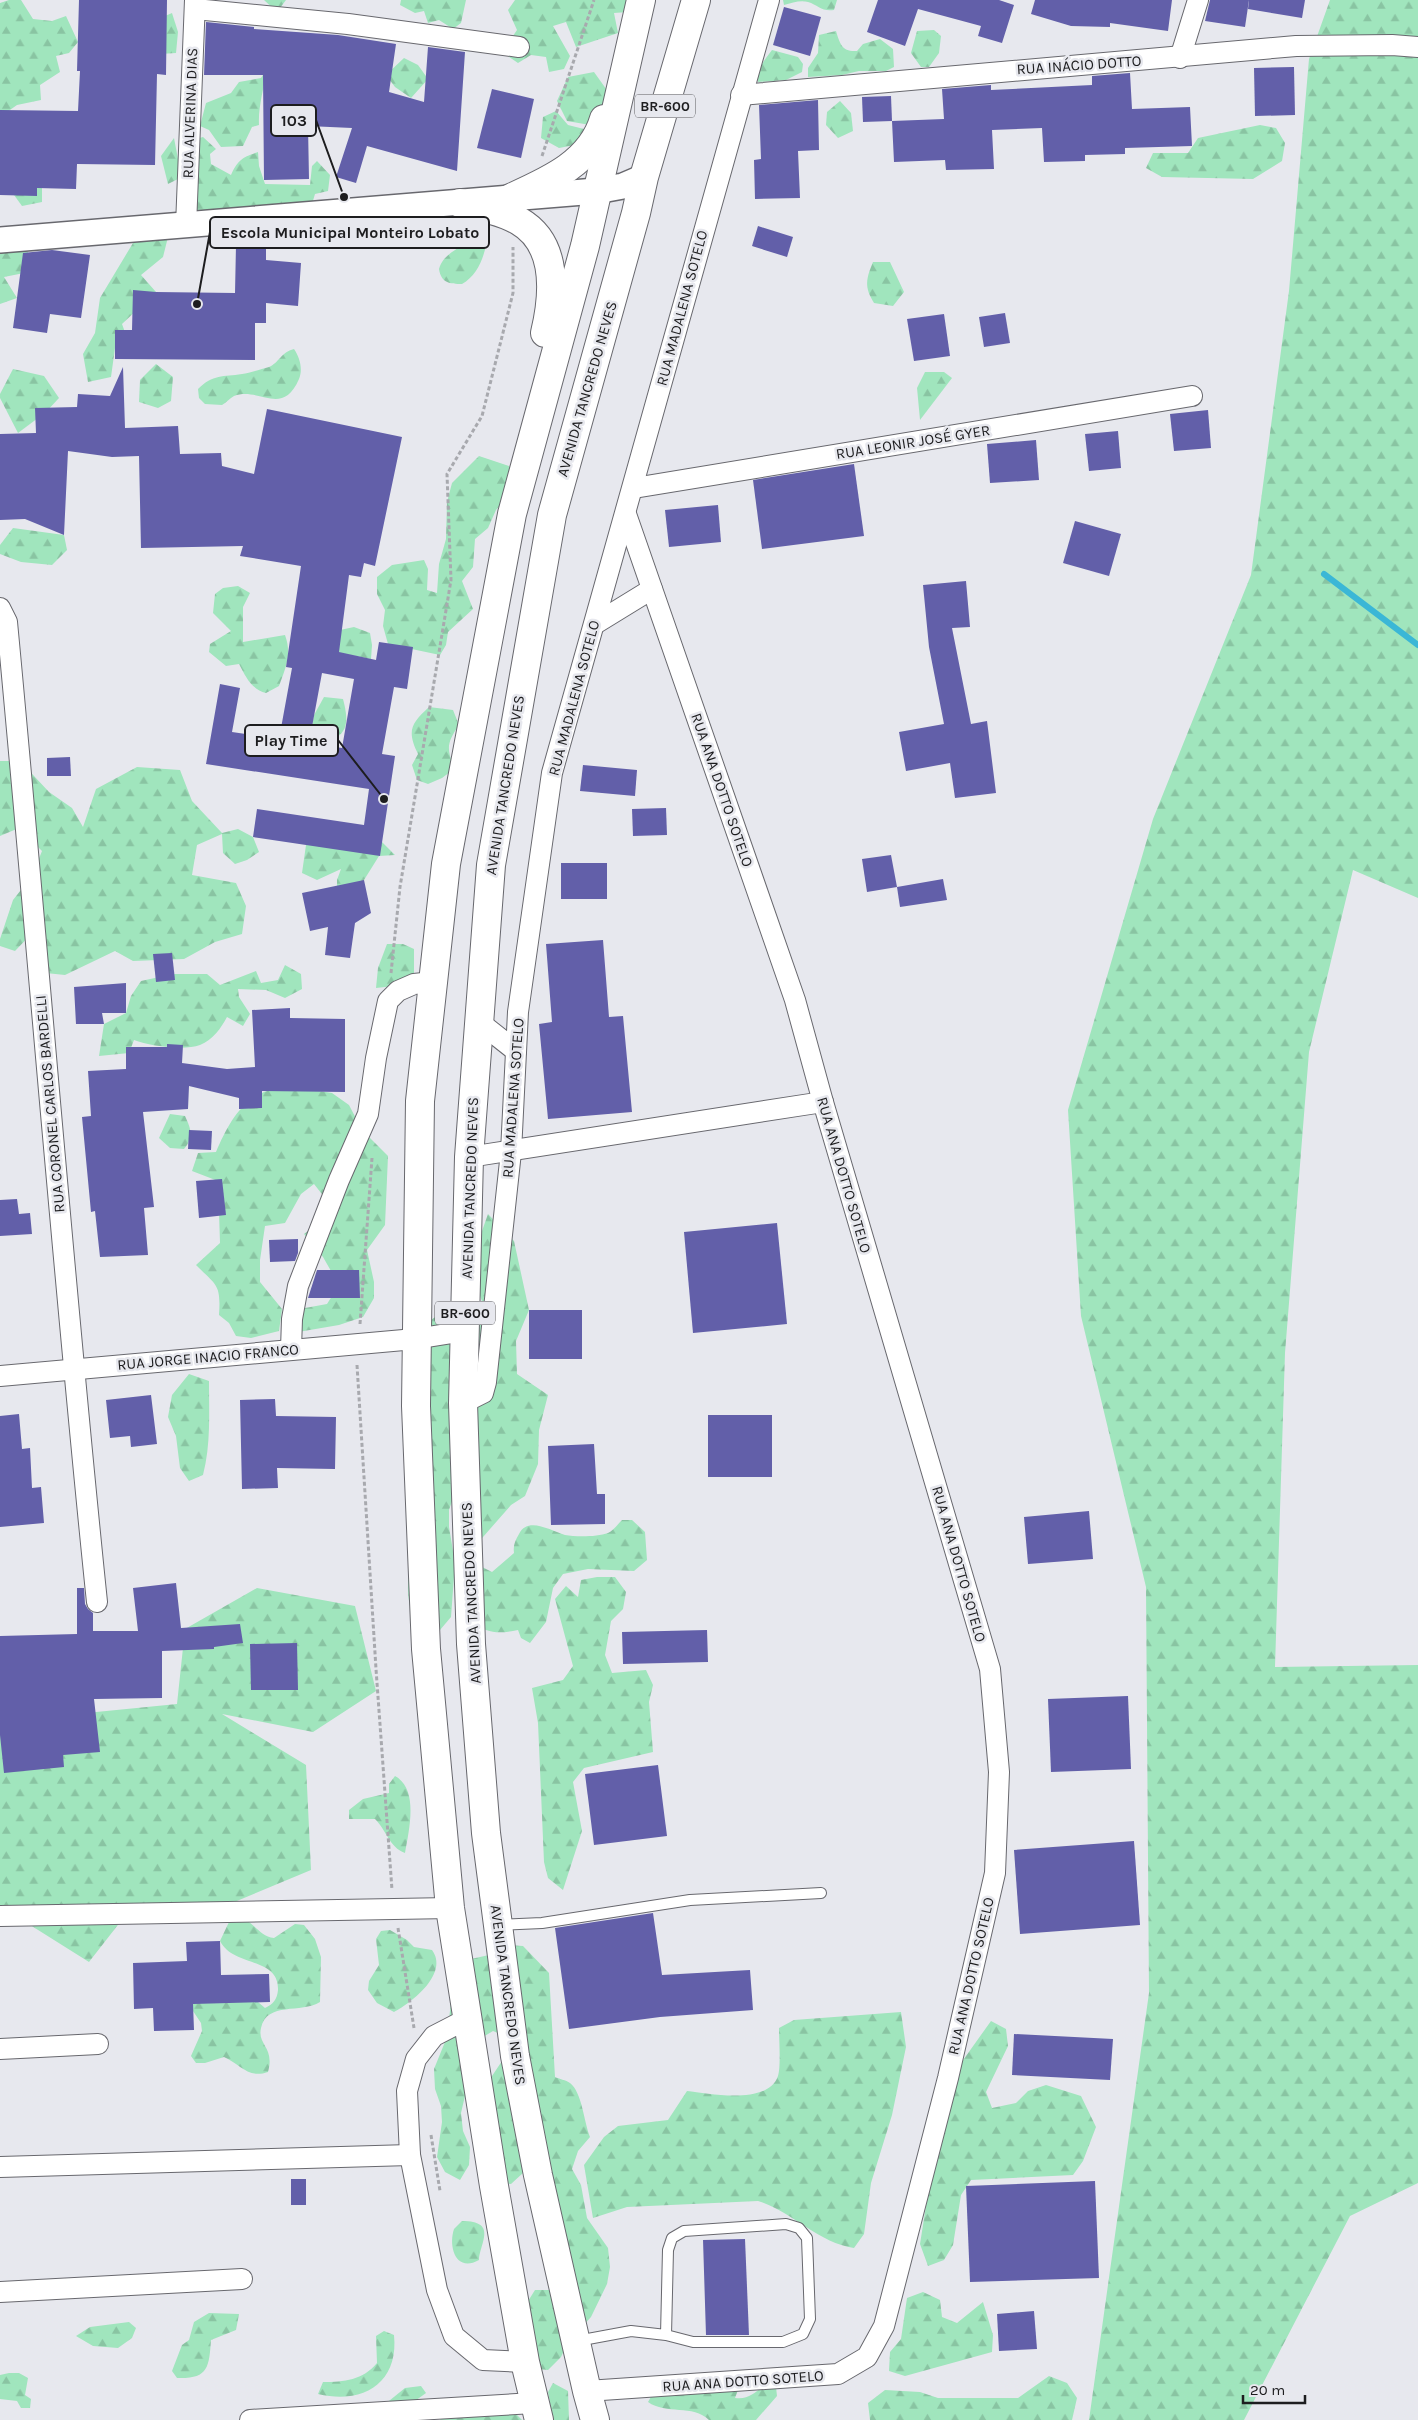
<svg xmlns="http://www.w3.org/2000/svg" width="1418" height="2420" font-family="Karla,sans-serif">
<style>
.forest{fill:url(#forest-firs)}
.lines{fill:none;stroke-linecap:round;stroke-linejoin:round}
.stream{stroke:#3bb7d6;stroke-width:6}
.building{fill:#625fa9;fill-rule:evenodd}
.service-casing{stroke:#68686e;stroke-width:12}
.minor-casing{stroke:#68686e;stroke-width:22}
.tertiary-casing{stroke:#68686e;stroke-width:28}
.primary-casing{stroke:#68686e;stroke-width:30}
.path{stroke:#a8a9ae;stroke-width:3;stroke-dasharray:4 2.5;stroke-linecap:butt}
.service{stroke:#fff;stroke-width:10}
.minor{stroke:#fff;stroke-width:20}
.tertiary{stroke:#fff;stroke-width:25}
.primary{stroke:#fff;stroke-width:28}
.labels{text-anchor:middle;stroke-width:5;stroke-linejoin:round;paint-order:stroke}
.shield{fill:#e7e8ee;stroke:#5a5a5d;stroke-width:1}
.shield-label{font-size:14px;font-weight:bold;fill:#1d1d1f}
.street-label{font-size:15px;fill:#1d1d1f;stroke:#e7e8ee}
.leader{fill:none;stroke:#1d1d1f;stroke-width:2}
.callout-dot{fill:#1d1d1f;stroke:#e7e8ee;stroke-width:2}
.callout{fill:#e7e8ee;stroke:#1d1d1f;stroke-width:2}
.callout-label{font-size:16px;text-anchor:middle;font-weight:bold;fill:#1d1d1f}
</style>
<defs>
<pattern id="forest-firs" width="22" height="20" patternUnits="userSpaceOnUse" patternTransform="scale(1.25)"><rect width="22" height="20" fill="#a0e5bd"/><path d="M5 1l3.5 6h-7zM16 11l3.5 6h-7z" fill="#89c4a2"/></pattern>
</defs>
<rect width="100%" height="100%" fill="#e7e8ee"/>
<g class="forest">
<path d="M9,0H21L33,19L52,21L66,16L78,42L69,53L56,56L60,72L40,85L41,100L17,105L0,117V3Z"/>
<path d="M264,0H286L277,12Z"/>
<path d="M401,0H466L461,23L453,29L439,20L428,23L424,11L415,13L400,5Z"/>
<path d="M515,0H628V12L614,13L618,33L576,47L566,22L553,26L570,56L564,69L549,72L546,57L531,55L518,63L502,52L517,30L508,10Z"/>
<path d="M783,0H837L834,10C822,12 818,5 808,2C800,0 792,3 784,5Z"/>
<path d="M1330,0H1418V898L1353,870L1309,1052L1285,1353L1275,1667L1418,1665V2183L1350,2216L1244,2420H1089L1149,1993L1146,1587L1081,1316L1068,1110L1153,819L1251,575L1289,291L1309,59Z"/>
<path d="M172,13L178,32L176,53L160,54L158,19Z"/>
<path d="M934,30L941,36L939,53L929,67H921L911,53L917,31Z"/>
<path d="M836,31C840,44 842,52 857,51L863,44L880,39L893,49L894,67L886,71H859L842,75L808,77V68L818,53L819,35Z"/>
<path d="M772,50L798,57L803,64L802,72L786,80L758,82C757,68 764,61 772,50Z"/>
<path d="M404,58L418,65L428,79L411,98L395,87L386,75Z"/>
<path d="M266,70C264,90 258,106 259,125L252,127L243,146L221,147L209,130L200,126L206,103L231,93L239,82L261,78Z"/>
<path d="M594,72L609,93L606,114L590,125L567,121L557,101L568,77Z"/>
<path d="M840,101L851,113L853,131L838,138L826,125L827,112Z"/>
<path d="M556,111L568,125L588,130L585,143L559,148L541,138L543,117Z"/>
<path d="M1260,125L1276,128L1285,143L1282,161L1253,179L1162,177L1146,168L1153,153H1188L1198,138Z"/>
<path d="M203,137L216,149L210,154L211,164L231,175C237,161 242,157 258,152L259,166L265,184L310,185L312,166L317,161L330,175L328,191L315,194L312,204L255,211H192V140Z"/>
<path d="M174,138L178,159V179L168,184L161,156Z"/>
<path d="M42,182V202L22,206L14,195Z"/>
<path d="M482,226L488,233C486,251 480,274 462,284C450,284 441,283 439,269C443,255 455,251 465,243C472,238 474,229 482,226Z"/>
<path d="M168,237L163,257L141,275L156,292L122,324L130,346L115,348L111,377L88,382L83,354L95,333L100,298L133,243Z"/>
<path d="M24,246L33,260L24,273L4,277L17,298L0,304V250Z"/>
<path d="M873,262H890L904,292L893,306L874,303C864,287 866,279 873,262Z"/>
<path d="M294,349C300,358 303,369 299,379C282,418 259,386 234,396C230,398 226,403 222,405L205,404L199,398L198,389C213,374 223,377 242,374C250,373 261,369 269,367C279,363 281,352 294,349Z"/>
<path d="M156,364L173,377L171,401L158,408L139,402L140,380Z"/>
<path d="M13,369L44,376L59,398L46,412L18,433L0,398V394Z"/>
<path d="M925,372H944L952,378L920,420L917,388Z"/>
<path d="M479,456L509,466L512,492L496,510L488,528L475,539L473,567L462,581L473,609L448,632L446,645L440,655L388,644L383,626L385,610L377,594V577L392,565L424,560L428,569L427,590L437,593L439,564L446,539L447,502L452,483Z"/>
<path d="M13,528L64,535L67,550L52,565L21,562L0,554V545Z"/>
<path d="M238,586L250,593L243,607V642L285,635C292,654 286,667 279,686L266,693C251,689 246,677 239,664L226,666L209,652L210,644L231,631L213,613L215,594L223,588Z"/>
<path d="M354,627L370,633L372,645L371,659L340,653L331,644L340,630Z"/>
<path d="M324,697L343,699C350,726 347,735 322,745L310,737L314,715Z"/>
<path d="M429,707L453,710L459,725C446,744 447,748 454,769L442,778L428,784L417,780L412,765L418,754C406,730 412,723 429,707Z"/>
<path d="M0,761H20L49,792L72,808L83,827L96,789L137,767L180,770L192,801L222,833L238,829L253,837L259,852L247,860L235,864L223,853L222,834L197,845L192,875L236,883L246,906L242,934L215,942L184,959L133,961L115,951L65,975L36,972L38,927L15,951L0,946V939L13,900L32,876L42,851L19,828L0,836Z"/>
<path d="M364,837L382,842L395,855L379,856L364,880L351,893L337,886V880L341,869L317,880L302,873L306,845Z"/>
<path d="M387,944H403L414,949V973L403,985L376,988L378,968Z"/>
<path d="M285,965L301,974L302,989L285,998L266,990L238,989L239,997L250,1014L243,1026L227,1017C221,1028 213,1040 200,1045C184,1051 150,1046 134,1040L129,1053L99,1056L104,1024L126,1013L131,996L141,981L173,974H207L220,985L256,971L261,983L278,980Z"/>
<path d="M295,1087L332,1093L349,1105L362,1130L388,1156L385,1225L367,1250L374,1282V1298L363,1317L339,1325L298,1332L294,1310L327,1304L339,1285L323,1257L304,1234L325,1218V1198L314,1184L301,1194L285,1223L265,1226L260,1260V1282L282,1309L279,1331L251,1338L236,1336L229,1323L219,1315C221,1284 217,1286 196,1265L220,1243L218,1181L192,1171L198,1153L216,1152C227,1127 238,1104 264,1092C272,1089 286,1089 295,1087Z"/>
<path d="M170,1114L185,1116C191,1129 194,1137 184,1149L170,1148L159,1138Z"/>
<path d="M488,1214L514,1241L529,1310L516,1341L517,1374L548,1395L539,1430L538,1464L525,1496L511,1505L476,1545V1564L492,1572L514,1553C513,1545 515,1541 519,1534C528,1516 551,1531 565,1535C576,1537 597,1537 608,1533C613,1531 618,1524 622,1520H632L645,1532L647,1560L634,1571L588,1569L563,1574L553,1588L546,1622L530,1643L521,1638L518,1630C507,1632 497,1634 486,1630C471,1624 475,1620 455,1619L461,1602L455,1492L449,1510V1527L455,1563L451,1617L440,1630L425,1636C404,1609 406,1586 412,1554L427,1323L446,1309L463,1339L486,1313L475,1281L476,1248Z"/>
<path d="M189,1374L209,1381C209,1412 211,1445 203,1475L189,1481L180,1468L176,1436L168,1417L172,1395Z"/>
<path d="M597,1577H615L626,1592L623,1609L611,1621L605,1655L612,1673L646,1670L653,1685L649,1702L653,1752L584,1768L573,1782L582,1831L563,1890L548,1878L544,1862L538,1723L532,1688L563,1680L573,1666L555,1599L566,1586L578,1597L581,1580Z"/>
<path d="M257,1588L355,1606L376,1691L313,1732L222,1714L306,1765L311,1870L220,1908L128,1912L89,1962L19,1918L0,1927V1706L76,1714L177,1704L185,1629Z"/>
<path d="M395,1776C419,1789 409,1830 405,1853C389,1847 387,1831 375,1819H349V1810L363,1799L389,1793V1784Z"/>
<path d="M237,1917C254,1920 258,1936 274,1938L295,1924L304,1925L315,1939L321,1957L320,2002C301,2014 267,2001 261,2028C257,2045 275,2047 268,2072C248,2079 240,2064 224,2057L205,2063H196L191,2056L202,2031L201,2023L191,2008L195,1992L258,2002L265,2008C273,2004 277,2000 278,1990C279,1956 234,1968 220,1941L229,1922Z"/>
<path d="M390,1930L407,1940L414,1947L432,1950C449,1973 413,2002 394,2012L377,2003L368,1990L369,1981L379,1965L376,1939L381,1931Z"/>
<path d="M506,1945L523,1946L549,1973L555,2077C559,2079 566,2080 570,2083C582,2092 584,2122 590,2137L578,2151L572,2169L581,2185L587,2218L608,2248L610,2267L607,2284L591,2317L568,2342L561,2357L548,2370L538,2369L525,2306L535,2290H554L543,2176L523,2173L511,2184L494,2182L486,2085L506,2055L510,2038L493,2031L478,2040L461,2113L463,2131L470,2147L469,2165L460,2180L445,2172L437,2157L442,2122L441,2106L435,2089L434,2069L447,2037L451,2002L471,1959L489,1955Z"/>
<path d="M901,2012L906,2047L892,2115L871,2183L864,2234L854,2248C818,2243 793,2212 758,2201L627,2207L593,2218L584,2165L604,2137L618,2126L668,2120L687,2091C711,2094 768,2105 778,2076C781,2067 779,2039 779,2028L794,2020Z"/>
<path d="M991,2021L1006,2029L1008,2046L986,2092L992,2108L1016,2103L1028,2091L1046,2085L1081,2096L1096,2127L1083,2161L1073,2175L971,2180L961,2195L953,2245L944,2260L928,2266L920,2244L929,2187L961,2063Z"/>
<path d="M462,2221C498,2221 480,2243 479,2260C456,2273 448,2247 454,2229Z"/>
<path d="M923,2292L940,2300L942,2317L957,2323L983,2302L993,2335L992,2352L905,2376L889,2371L890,2352L901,2339L907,2298Z"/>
<path d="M209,2313L239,2314L236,2330L211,2340C209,2368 208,2379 177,2378L172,2371L182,2345L189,2340L194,2322Z"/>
<path d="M129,2322L136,2328L132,2338L118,2348L93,2346L76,2336L90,2327Z"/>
<path d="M384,2331L394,2335C399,2383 363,2405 318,2394L323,2382C344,2382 363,2380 377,2363L376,2336Z"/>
<path d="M9,2373H19L28,2378L25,2395L31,2399L30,2408H21L17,2401L0,2399V2375Z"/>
<path d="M1049,2376L1067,2383L1077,2398L1072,2420H870L868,2403L885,2390L920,2392L938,2398H1018Z"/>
<path d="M553,2383L568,2391L569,2420H553L548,2392Z"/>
<path d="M767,2384L776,2387L777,2396L756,2420H709C693,2404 666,2415 648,2402L652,2395L738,2390L735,2398C749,2400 755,2392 767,2384Z"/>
<path d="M421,2386L426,2393L408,2406L384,2405L405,2388Z"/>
<path d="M499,2410L517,2415L522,2420H440L443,2415Z"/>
</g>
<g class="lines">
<path class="stream" d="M1324,574L1418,645"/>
</g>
<g class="building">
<path d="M79,0H167L166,75L157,74L155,165L77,164L76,189L37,188V196L0,195V110L78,111L80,71H77Z"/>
<path d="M878,0H999L1014,5L1002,43L978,36L981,26L918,9L905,46L867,32Z"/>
<path d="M1035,0H1172L1168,31L1110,23V27L1071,26L1031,14Z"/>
<path d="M1210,0H1249L1245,27L1205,21Z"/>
<path d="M1249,0H1305L1302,18L1248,9Z"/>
<path d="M784,7L821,17L810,56L773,45Z"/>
<path d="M206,22L254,27V29L338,35L396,44L389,92L424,102L428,47L465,52L457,171L367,146L356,183L336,177L352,128L308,126L309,179L264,180L263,75H204Z"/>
<path d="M1294,67L1295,115L1255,116L1254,68Z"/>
<path d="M1130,73L1132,109L1190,107L1192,146L1125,148V154L1085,155V161L1044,162L1042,128L992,130L994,169L946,170L945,160L894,162L892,121L944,119L942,89L991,85V90L1092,85V76Z"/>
<path d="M492,89L534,99L521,158L477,148Z"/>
<path d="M891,96L892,121L863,122L862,97Z"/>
<path d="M818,100L819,150L798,151L800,198L755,199L754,160L761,159L759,105Z"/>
<path d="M758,226L793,237L787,257L752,246Z"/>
<path d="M236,245H266V260L301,263L298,306L266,303V323H255V360L115,359V330H132L133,290L156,292L235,293Z"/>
<path d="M52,250L90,255L81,318L50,314L47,333L13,328L23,253Z"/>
<path d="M1005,313L1010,343L984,347L979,317Z"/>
<path d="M944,314L950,356L914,361L907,319Z"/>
<path d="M123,367L125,428L178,426L180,454L221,453L222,466L254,474L267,409L402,437L375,566L364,563L361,577L349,575L339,652L376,660L379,642L413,647L407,689L394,687L382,754L395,756L380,856L253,837L257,809L364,825L369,789L206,764L220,684L240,688L232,732L279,739L292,668L286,667L301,566L240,556L243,546L141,548L139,456L112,457L68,451L64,535L25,519L0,520V434L36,433L35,408L77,407L78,394L110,396ZM322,673L354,679L342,748L309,743Z"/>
<path d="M1208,410L1211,448L1174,451L1170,414Z"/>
<path d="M1118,431L1121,468L1089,471L1085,434Z"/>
<path d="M1036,440L1039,480L990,483L987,444Z"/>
<path d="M854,464L864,536L762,549L753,480Z"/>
<path d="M718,505L721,542L669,547L665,510Z"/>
<path d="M1075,521L1121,534L1109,576L1063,563Z"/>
<path d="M966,581L970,627L952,628L971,724L987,721L996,793L955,798L950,763L906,771L899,732L944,724L929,647L923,585Z"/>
<path d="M70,757L71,776H47V758Z"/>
<path d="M583,765L637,770L635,796L580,791Z"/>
<path d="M666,808L667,835L633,836L632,809Z"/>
<path d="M891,855L897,887L867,892L862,859Z"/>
<rect x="561" y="863" width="46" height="36"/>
<path d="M943,879L947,900L900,907L897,887Z"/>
<path d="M364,880L371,913L355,923L350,958L325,955L328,927L310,931L302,893Z"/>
<path d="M603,940L609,1017L623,1016L632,1112L548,1119L539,1024L552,1022L546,944Z"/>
<path d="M172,953L175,980L156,982L153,954Z"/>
<path d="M126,983V1013H102L104,1024H76L74,987Z"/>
<path d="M290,1008V1018L345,1019V1092L262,1091V1108L239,1109V1098L189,1086L188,1109L143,1112L154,1207L144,1208L148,1255L100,1257L95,1211L91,1212L82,1117L91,1116L88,1071L126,1069V1047H167V1044L183,1045L182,1063L227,1069L255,1067L252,1010Z"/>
<path d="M189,1130L212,1131L211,1150L188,1149Z"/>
<path d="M222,1179L226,1215L199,1218L196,1181Z"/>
<path d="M17,1199L19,1214L30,1213L32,1234L0,1236V1200Z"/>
<path d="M777,1223L787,1324L693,1333L684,1232Z"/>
<path d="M298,1239V1253L295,1261L270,1262L269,1240Z"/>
<path d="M317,1270H359L360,1298H308Z"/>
<rect x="529" y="1310" width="53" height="49"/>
<path d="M151,1395L157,1444L131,1447L130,1436L110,1438L106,1400Z"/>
<path d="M275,1399L276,1416L336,1417L335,1469L277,1468L278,1488L242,1489L240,1400Z"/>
<path d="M19,1414L22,1449L30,1448L32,1488L41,1487L44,1523L0,1527V1416Z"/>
<rect x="708" y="1415" width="64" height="62"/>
<path d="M594,1444L597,1494H605V1524L551,1525L548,1446Z"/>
<path d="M1089,1511L1093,1559L1028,1564L1024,1517Z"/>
<path d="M176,1583L181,1628L240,1624L243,1643L214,1647V1649L162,1651V1698L94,1699L100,1752L63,1755L64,1767L4,1773L0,1735V1636L77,1634V1588H84L85,1604L88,1609L93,1613V1631H138L133,1588Z"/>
<path d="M707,1630L708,1662L623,1664L622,1632Z"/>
<path d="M297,1643L298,1690H251L250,1644Z"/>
<path d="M1128,1696L1131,1769L1051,1772L1048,1699Z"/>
<path d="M658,1765L667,1836L594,1845L585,1774Z"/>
<path d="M1134,1841L1140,1925L1020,1934L1014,1850Z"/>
<path d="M653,1913L662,1975L750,1970L753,2010L660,2017L569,2029L555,1928Z"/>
<path d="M220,1941L221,1975L269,1974L270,2002L193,2004L194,2030L154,2031L153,2008L134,2009L133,1963L187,1961L186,1942Z"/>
<path d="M1014,2034L1113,2039L1110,2080L1012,2075Z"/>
<rect x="291" y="2179" width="15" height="26"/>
<path d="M1095,2181L1099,2278L970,2282L966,2186Z"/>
<path d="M745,2239L749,2335H706L703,2240Z"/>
<path d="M1034,2311L1037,2349L999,2351L997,2314Z"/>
</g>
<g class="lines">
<defs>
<g id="service">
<path d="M499,1925L542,1923L690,1900L821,1893"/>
<path d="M577,2341L631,2331L666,2335L693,2342H783L803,2334L810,2319L807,2238L799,2228L786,2224L684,2231L672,2238L668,2250L666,2335"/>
</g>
<g id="minor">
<path d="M195,9L348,24L519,47"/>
<path d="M1180,58L1198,0"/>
<path d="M741,95L1296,46L1392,45L1418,47"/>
<path d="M186,226L195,0"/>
<path d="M634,488L1192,396"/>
<path d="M0,608L7,622C38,949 63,1276 97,1602"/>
<path d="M595,624L652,589"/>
<path d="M478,1021L516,1051"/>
<path d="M469,1157L823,1102"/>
<path d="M291,1349L292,1319L298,1286L339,1180L368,1114L376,1058L388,1001L398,991L414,984L433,982"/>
<path d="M0,1376L415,1339L465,1331"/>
<path d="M463,1403L483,1393L486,1382L511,1152L518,1012L552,773L769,0"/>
<path d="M0,1916L450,1908"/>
<path d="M467,2019L434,2036L416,2059L407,2091L410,2155L437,2290L454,2336L483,2360L525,2362"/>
<path d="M0,2049L98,2044"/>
<path d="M0,2167L410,2155"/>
<path d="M0,2292L242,2279"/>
<path d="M587,2391L838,2374L867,2357L884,2326L948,2078L995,1873L999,1772L990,1669L823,1102L795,1000L626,514"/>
<path d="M250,2420L534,2403"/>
</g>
<path id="tertiary" d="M0,240L596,191L623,186L644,177"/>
<g id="primary">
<path d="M506,200C546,182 591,164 604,119"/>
<path d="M460,203C480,207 502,211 519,221C559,244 554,295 545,333"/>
<path d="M539,2420L525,2362L494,2186L450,1908L426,1649L416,1406L420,1101L446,864L512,514L585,246L641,0"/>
<path d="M595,2420L587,2391L538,2175L515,2056L486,1833L471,1644L463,1403L469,1157L491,865L552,515L636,213L644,177L696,0"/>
</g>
</defs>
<use href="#service" class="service-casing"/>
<use href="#minor" class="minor-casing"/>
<use href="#tertiary" class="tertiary-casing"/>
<use href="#primary" class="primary-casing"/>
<g class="path">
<path d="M542,156L594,0"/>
<path d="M391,973L400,887L451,580L447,474L482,416L513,293V247"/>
<path d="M360,1324L372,1158"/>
<path d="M357,1365L376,1669L392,1890"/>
<path d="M398,1928L414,2028"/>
<path d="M431,2135L440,2191"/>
</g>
<use href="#service" class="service"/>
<use href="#minor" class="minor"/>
<use href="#tertiary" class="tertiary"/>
<use href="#primary" class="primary"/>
</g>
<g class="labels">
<g class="shield">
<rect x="635" y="94.5" width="60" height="23" rx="4"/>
<rect x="435" y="1301.5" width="60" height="23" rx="4"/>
</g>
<g class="shield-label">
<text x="665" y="111">BR-600</text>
<text x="465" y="1318">BR-600</text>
</g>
<g class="street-label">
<text transform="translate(1079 65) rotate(-4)" y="5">RUA INÁCIO DOTTO</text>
<text transform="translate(190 113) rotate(-88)" y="5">RUA ALVERINA DIAS</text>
<text transform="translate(682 308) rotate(-75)" y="5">RUA MADALENA SOTELO</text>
<text transform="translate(587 389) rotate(-74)" y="5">AVENIDA TANCREDO NEVES</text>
<text transform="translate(913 442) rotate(-9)" y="5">RUA LEONIR JOSÉ GYER</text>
<text transform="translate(574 698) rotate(-75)" y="5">RUA MADALENA SOTELO</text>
<text transform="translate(505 785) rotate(-81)" y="5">AVENIDA TANCREDO NEVES</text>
<text transform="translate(722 790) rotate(71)" y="5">RUA ANA DOTTO SOTELO</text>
<text transform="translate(513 1098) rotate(-86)" y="5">RUA MADALENA SOTELO</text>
<text transform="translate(50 1104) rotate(-95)" y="5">RUA CORONEL CARLOS BARDELLI</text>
<text transform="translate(844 1175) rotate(74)" y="5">RUA ANA DOTTO SOTELO</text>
<text transform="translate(470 1188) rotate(-88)" y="5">AVENIDA TANCREDO NEVES</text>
<text transform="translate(208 1357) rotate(-5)" y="5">RUA JORGE INACIO FRANCO</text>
<text transform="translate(959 1564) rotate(74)" y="5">RUA ANA DOTTO SOTELO</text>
<text transform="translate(471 1593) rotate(-93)" y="5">AVENIDA TANCREDO NEVES</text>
<text transform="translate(971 1976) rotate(-77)" y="5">RUA ANA DOTTO SOTELO</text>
<text transform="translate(508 1995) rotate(82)" y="5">AVENIDA TANCREDO NEVES</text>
<text transform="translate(743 2381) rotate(-4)" y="5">RUA ANA DOTTO SOTELO</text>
</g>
</g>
<path class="leader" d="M344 197L316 120M197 304L210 232M384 799L338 740"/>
<g class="callout-dot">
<circle cx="344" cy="197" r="5"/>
<circle cx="197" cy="304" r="5"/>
<circle cx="384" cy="799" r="5"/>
</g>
<g class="callout">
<rect x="271" y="105" width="45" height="31" rx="5"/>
<rect x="210" y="217" width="279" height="31" rx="5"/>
<rect x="245" y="725" width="93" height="31" rx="5"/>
</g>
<g class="callout-label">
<text x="294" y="126">103</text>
<text x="350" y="238">Escola Municipal Monteiro Lobato</text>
<text x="291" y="746">Play Time</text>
</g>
<path d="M1243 2395v8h62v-8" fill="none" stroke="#1d1d1f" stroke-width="2.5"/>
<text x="1250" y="2395" font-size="15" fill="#1d1d1f" stroke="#e7e8ee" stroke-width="4" paint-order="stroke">20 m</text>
</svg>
